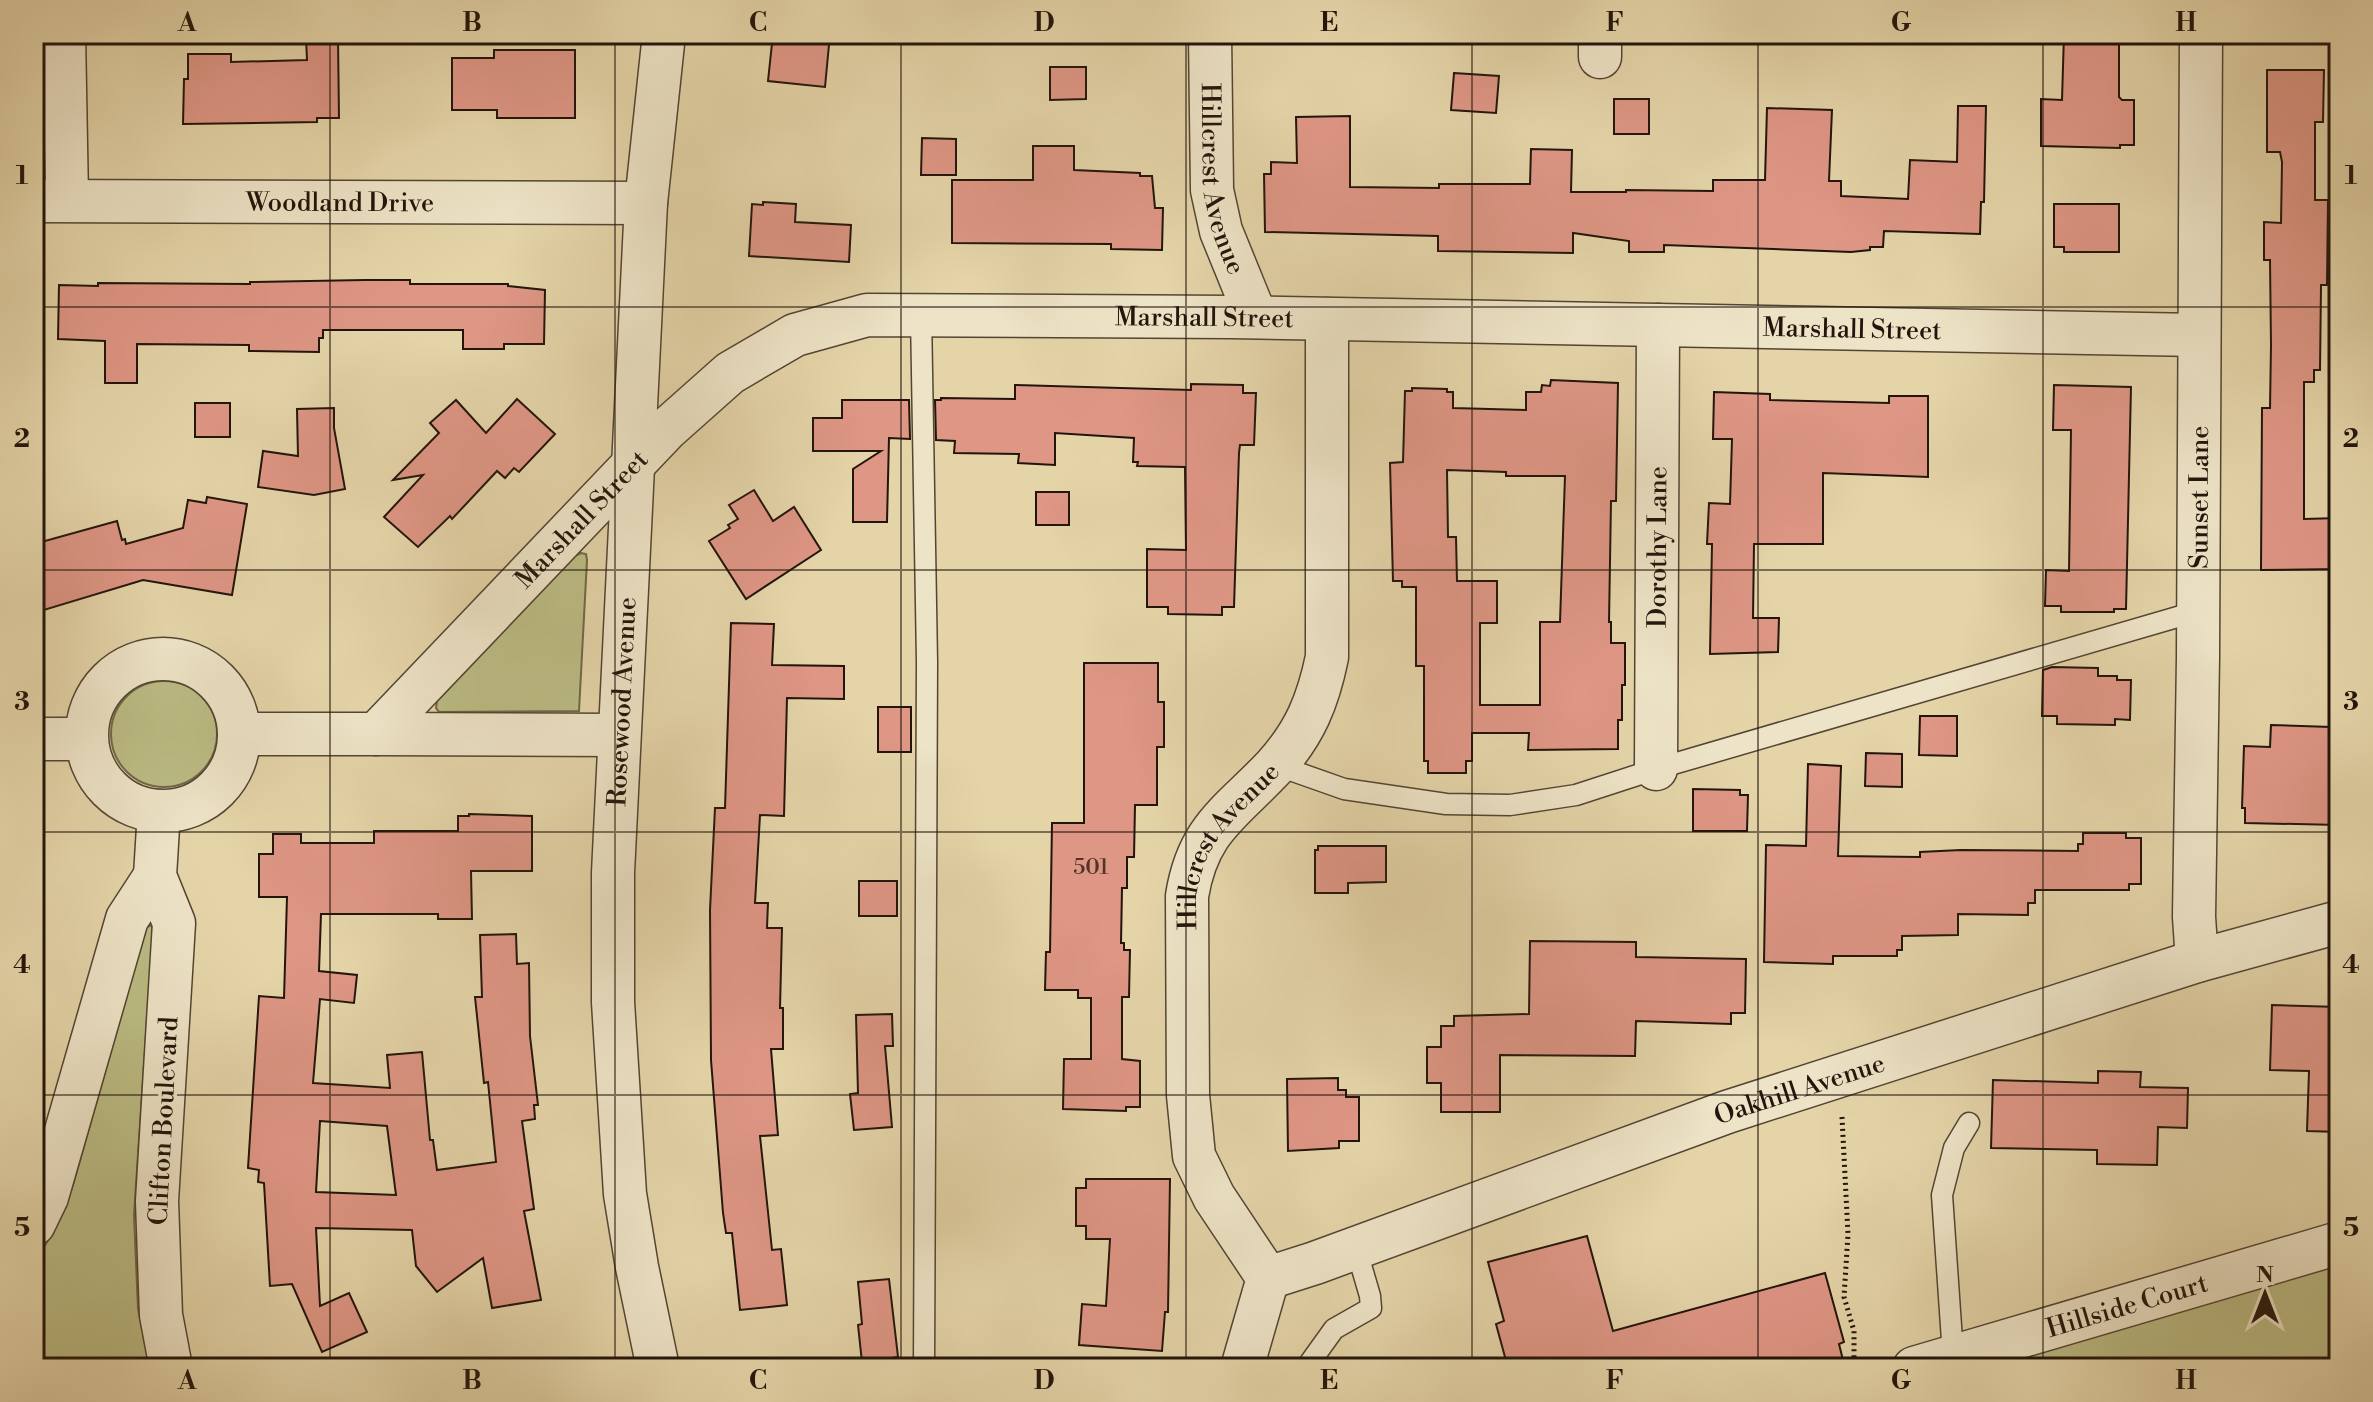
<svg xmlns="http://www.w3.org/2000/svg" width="2373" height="1402" font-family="'Libre Bodoni',serif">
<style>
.green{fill:#bbbb83;stroke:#6f6848;stroke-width:2}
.building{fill:#de9685;stroke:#23150c;stroke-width:2;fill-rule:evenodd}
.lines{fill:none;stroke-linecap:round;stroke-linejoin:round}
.lane-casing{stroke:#534533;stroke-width:23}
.street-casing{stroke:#534533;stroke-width:45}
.path{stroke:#23150c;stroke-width:5;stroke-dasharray:2 4;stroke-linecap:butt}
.lane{stroke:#ede3c6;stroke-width:20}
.street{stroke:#ede3c6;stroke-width:42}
.grid{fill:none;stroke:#23150c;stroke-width:2;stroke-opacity:0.55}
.labels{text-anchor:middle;stroke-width:7;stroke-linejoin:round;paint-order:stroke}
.number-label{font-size:22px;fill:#52352a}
.street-label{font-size:26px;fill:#23150c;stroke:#ede3c6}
.neatline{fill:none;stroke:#23150c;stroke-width:3}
.grid-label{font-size:26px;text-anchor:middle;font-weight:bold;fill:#23150c}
</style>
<rect width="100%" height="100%" fill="#e4d4a8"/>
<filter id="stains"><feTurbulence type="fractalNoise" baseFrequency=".0025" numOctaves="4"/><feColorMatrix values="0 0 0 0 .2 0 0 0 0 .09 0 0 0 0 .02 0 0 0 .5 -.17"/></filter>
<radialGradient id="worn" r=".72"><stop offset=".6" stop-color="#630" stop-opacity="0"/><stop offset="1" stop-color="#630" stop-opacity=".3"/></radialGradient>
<g class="green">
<path d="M34,78L41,84V167L34,176Z"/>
<path d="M581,553L586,554L587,560L579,711L439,712L436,708L437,701L575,556Z"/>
<circle cx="164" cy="734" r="53"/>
<path d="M151,925L153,929L134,1215L138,1309L150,1368H34V1262L53,1233L73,1185L146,928Z"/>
<path d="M2339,1256V1368H1968Z"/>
</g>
<g class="building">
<path d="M773,34H830L825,87L768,81Z"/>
<path d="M2064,34H2119V97L2122,100H2134V145H2120V148L2041,146V99L2062,100Z"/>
<path d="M306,38H338L339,118H317V122L183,124L184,79H188V54H231V62L307,60Z"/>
<path d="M494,50H575V118H497V110H452V58H494Z"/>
<path d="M1050,67H1086V99L1050,100Z"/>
<path d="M2267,70H2324L2323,122H2315V200H2328L2327,285H2321L2320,370H2314V382H2304V519L2339,518V569L2261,570L2262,408H2270L2271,345L2270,260H2264V222L2281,223L2282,162L2280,152H2267Z"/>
<path d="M1454,73L1499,76L1496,113L1451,110Z"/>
<rect x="1614" y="99" width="35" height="35"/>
<path d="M1958,106H1986L1984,202H1981L1980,234L1884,231L1883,247H1870V250L1851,252L1664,245V252H1629V241L1573,233V253L1438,251V236L1265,232L1264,174H1271V162L1297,163L1296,117L1350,116V187L1439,188V184H1530L1531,149L1572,150L1571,192H1626V190L1713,191V180H1765L1767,108L1832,110L1829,181H1841V196L1908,199L1910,160L1957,162Z"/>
<path d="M922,138L956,139V175H921Z"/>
<path d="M1033,146H1074V170L1140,173V176H1152L1155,208H1163L1162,250L1111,249V244L952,243V180H1033Z"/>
<path d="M763,202L796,204L795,222L851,225L849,262L749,256L752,204L763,205Z"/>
<path d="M2054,204H2119V252H2064V247H2054Z"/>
<path d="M365,280H410V284H508V286L545,290L544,344H504V349H463V330H323V338H319V352L249,351V345L137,344V383H105V341L58,339L59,285L98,286V283L250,284V282Z"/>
<path d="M1551,380L1618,383L1616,501H1611L1609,622H1611V643H1625V685H1622V720H1618V749L1528,750L1529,733H1472V761H1466V773H1428V761H1424V666H1416V587H1402V581H1393L1390,463L1403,462L1405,391H1412V388L1447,389V392H1453V408L1526,410V392H1541L1542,385L1550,386ZM1447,470L1506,472V476H1565L1560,622H1540V705H1480V623H1497V581H1457L1456,537H1448Z"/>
<path d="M1191,384L1243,385V393H1256L1254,445H1240L1239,453L1234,607H1222V615L1168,614V607H1147V549L1186,550L1185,467L1137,466L1138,462H1133L1134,438L1055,433V465L1018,463L1019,454L954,453L955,441L936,440L935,400H941V398L1015,399V385L1191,390Z"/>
<path d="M2054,385L2131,387L2126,609H2114V612H2061V606H2045L2046,570L2069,571L2071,430H2053Z"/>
<path d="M1714,392L1770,394V400L1889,403V396H1928V477L1823,473V544H1754L1753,618H1779L1778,652L1710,654L1712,544H1707L1709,503L1730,504L1732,439H1713Z"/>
<path d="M517,399L555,434L519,472L514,468L505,478L497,471L452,519L450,516L418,547L384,517L423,475L393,480L439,433L430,423L456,400L486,433Z"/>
<path d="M842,400H909L910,439L889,438L887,522H853V469L881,451H813V418H842Z"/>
<rect x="195" y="403" width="35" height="34"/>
<path d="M334,408V428L345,489L314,495L258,487L263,451L298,456L297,409Z"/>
<path d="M754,490L773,521L794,507L821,550L746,599L709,541L730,528L728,525L738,519L729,505Z"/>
<rect x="1036" y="492" width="33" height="33"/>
<path d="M207,497L247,504L232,595L143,580L34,613V544L117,521L122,540L125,539L126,544L183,528L188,500L206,503Z"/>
<path d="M731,623L774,624L772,665L844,666V699L787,698L784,816L760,815L755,903H768L767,928H782L780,1008H783V1049H771L778,1135L760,1136L772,1250L781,1249L787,1305L740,1310L732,1233H726L723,1213L711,1060L710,910L715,808H725Z"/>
<path d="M1084,663H1158V702H1164V747H1157V805H1135L1134,857H1127V888H1122L1121,943H1124V950H1130L1129,997H1122V1059L1140,1061V1107H1126V1111L1063,1109L1064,1059H1091V998H1078V990H1045L1046,952H1050L1052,823H1084Z"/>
<path d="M2052,667L2098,668V676H2117V680H2131L2130,720L2115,719V725L2057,724V716H2042L2043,670Z"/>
<rect x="878" y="707" width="33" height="45"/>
<path d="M1920,716H1957V756L1919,755Z"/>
<path d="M2271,725L2331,727V748H2339V825L2245,823V808H2242L2244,746L2270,747Z"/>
<path d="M1866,753L1902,754V787L1865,786Z"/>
<path d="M1808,764L1841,766L1838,856L1920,857V852L1961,850L2078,851V844H2083V833H2126V838H2141V884H2129V890H2035V903H2028V915L1958,914V935L1902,936V950H1897V956H1833V964L1764,962L1766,845L1806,846Z"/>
<path d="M1693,789L1740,790V795H1748L1747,831H1693Z"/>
<path d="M469,814L532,816V871H471L472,919H438V914H321L319,971L357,975L354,1003L320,999L313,1083L390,1088L387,1055L422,1052L430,1140H433L437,1170L496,1162L488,1082L484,1083L475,997H482L480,935L516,934L517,964L529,963L530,1036L538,1105H534L535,1119L522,1121L534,1209L524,1211L541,1300L492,1308L483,1258L437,1292L416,1266L412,1230L316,1228L320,1306L349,1293L367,1332L322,1352L292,1284L270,1286L264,1183L258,1182L259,1170L248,1168L259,996L284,998L287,897H259V854H273V834H301V843H374V831H458V816H469ZM320,1121L387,1126L396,1195L316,1192Z"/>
<path d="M1318,846H1386V882L1348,883V893H1315V850H1318Z"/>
<rect x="859" y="881" width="38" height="35"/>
<path d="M1530,941L1636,942V957L1746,959L1745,1013H1731V1024L1636,1021L1635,1056L1500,1055V1112H1441V1083H1427V1047H1441V1026H1454V1016L1529,1014Z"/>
<path d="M2272,1005L2339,1007V1132L2307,1131L2309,1071L2270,1070Z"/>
<path d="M892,1014L893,1046H885L892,1127L854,1130L850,1094L858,1093L856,1015Z"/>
<path d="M2098,1071L2141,1072L2140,1087L2188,1088L2187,1128L2158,1127L2157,1165L2097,1164V1150L1991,1148L1993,1080L2098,1083Z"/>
<path d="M1338,1078V1090H1346V1097H1359V1141H1339V1148L1288,1151L1287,1079Z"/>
<path d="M1086,1179H1170L1168,1312H1165L1162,1351L1079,1345L1082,1304L1106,1306L1110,1239H1086V1226H1076V1188H1086Z"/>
<path d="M1587,1236L1613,1331L1825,1273L1844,1342L1839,1344L1845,1368H1508L1496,1324L1504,1321L1488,1262Z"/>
<path d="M889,1279L898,1357L862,1362L858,1325L862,1324L858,1282Z"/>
</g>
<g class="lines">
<defs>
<g id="lane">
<path d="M921,314L927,662L924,1368"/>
<path d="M1276,765L1344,789L1446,804L1510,805L1576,795L1656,769L2198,611"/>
<path d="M1953,1355L1942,1195L1954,1148L1969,1123"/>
<path d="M1306,1368L1334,1329L1371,1308L1370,1296L1356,1248"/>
</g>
<g id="street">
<path d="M64,34L67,199"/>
<path id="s1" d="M1210,34L1212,190L1221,231L1256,317"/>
<path d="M1600,34V57"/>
<path id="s2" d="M34,201L646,203"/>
<circle cx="163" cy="735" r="76"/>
<path id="s3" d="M239,734H376L667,429L730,373L795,335L867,315L1232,317L2199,335"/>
<path d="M376,734L618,735"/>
<path d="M34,739H86"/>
<path id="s4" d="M1656,769L1658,325"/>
<path d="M159,811L155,876L174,923L157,1201L161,1315L171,1368"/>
<path id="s5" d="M2197,961L2194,917L2198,657L2201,34"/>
<path d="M34,1224L47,1197L127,919L155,876"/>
<path id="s6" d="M1268,1278L1315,1263L1727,1112L2197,961L2339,922"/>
<path id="s7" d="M658,1368L637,1267L625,1194L613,1002V873L646,203L664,34"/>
<path id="s8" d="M1242,1368L1268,1278L1214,1197L1194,1156L1188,1095L1187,896C1198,828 1231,813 1274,767C1305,733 1318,701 1327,657V319"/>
<path id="s9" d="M1914,1368L2339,1243"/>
</g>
</defs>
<use href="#lane" class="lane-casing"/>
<use href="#street" class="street-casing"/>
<path class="path" d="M1842,1117L1848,1234L1844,1297L1854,1331V1368"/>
<use href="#lane" class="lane"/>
<use href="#street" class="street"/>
</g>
<path class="grid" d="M330,34V1368M615,34V1368M901,34V1368M1186,34V1368M1472,34V1368M1758,34V1368M2043,34V1368M34,307H2339M34,570H2339M34,832H2339M34,1095H2339"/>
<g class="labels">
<g class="number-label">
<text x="1091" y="874">501</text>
</g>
<g class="street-label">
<text dy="9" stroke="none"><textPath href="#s1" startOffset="146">Hillcrest Avenue</textPath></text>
<text dy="9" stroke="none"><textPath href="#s2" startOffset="306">Woodland Drive</textPath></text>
<text dy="9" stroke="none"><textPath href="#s3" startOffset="1130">Marshall Street</textPath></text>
<text dy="9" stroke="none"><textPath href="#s3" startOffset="1778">Marshall Street</textPath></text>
<text dy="9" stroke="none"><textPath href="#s5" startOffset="464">Sunset Lane</textPath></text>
<text dy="9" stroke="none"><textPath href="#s3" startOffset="434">Marshall Street</textPath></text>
<text dy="9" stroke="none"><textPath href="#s4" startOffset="222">Dorothy Lane</textPath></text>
<text dy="9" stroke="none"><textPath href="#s7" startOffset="670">Rosewood Avenue</textPath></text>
<text dy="9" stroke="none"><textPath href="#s8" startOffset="560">Hillcrest Avenue</textPath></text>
<text dy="9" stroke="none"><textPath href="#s6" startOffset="564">Oakhill Avenue</textPath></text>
<text transform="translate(163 1121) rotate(-87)" y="9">Clifton Boulevard</text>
<text dy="9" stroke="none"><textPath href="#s9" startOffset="222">Hillside Court</textPath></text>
</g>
</g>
<rect width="2373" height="1402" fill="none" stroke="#e4d4a8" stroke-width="88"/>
<g transform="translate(2265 1294)" stroke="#ede3c6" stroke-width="6" paint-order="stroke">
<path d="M0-6L14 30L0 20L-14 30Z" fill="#23150c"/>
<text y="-12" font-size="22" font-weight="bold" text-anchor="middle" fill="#23150c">N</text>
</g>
<rect x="44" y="44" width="2285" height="1314" class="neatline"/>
<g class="grid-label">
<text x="187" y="31">A</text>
<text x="472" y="31">B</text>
<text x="758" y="31">C</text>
<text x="1044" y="31">D</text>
<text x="1329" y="31">E</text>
<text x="1615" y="31">F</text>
<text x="1901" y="31">G</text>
<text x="2186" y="31">H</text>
<text x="22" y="184">1</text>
<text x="2351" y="184">1</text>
<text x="22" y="447">2</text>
<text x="2351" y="447">2</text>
<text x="22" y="710">3</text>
<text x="2351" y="710">3</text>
<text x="22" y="973">4</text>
<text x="2351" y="973">4</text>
<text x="22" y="1236">5</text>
<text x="2351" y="1236">5</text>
<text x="187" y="1389">A</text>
<text x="472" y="1389">B</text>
<text x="758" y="1389">C</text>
<text x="1044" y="1389">D</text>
<text x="1329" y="1389">E</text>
<text x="1615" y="1389">F</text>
<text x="1901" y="1389">G</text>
<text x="2186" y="1389">H</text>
</g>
<rect width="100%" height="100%" filter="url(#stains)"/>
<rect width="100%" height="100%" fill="url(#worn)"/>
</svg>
